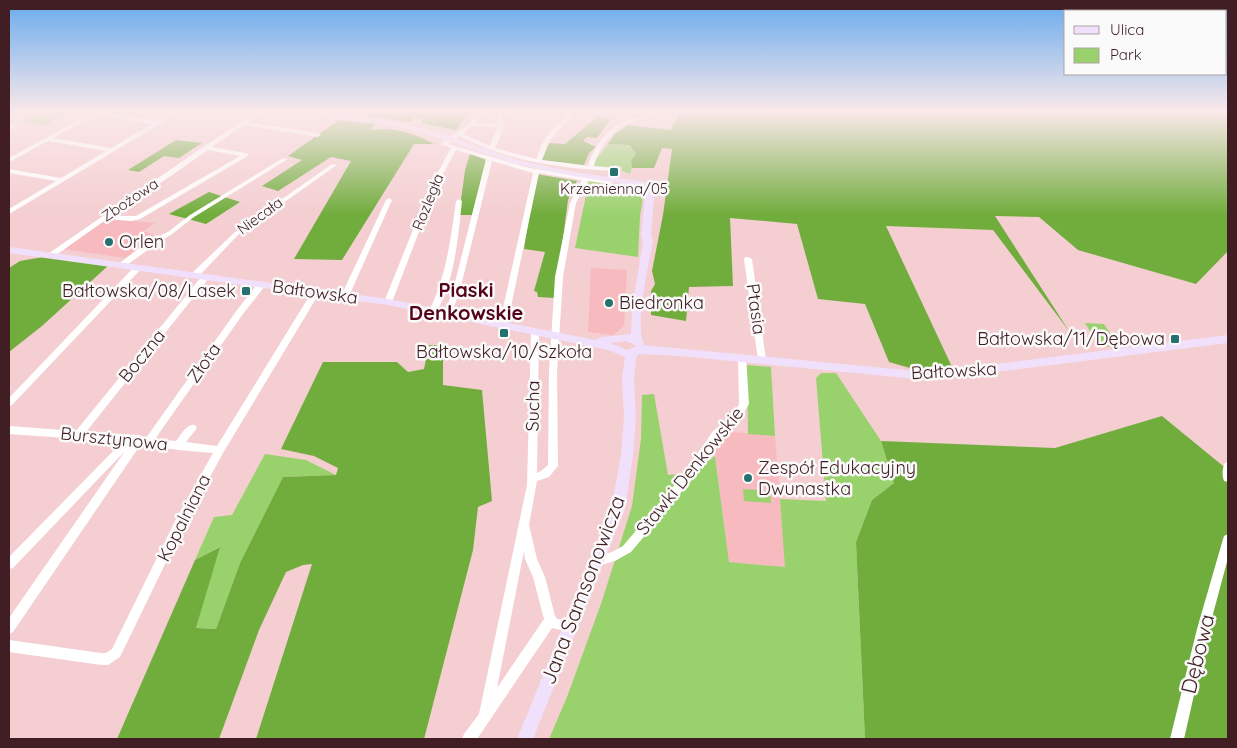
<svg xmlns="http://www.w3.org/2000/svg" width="1237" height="748" font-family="Quicksand,sans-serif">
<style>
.built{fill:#f7babf}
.green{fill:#99d26d}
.forest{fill:#71ad3d}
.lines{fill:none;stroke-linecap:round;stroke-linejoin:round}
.minor{fill:#fff;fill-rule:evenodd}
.major{fill:#f1e0fb;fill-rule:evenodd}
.poi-dot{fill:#26716f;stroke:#fafafa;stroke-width:2}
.labels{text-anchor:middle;stroke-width:5;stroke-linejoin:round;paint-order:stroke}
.far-poi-label{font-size:15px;fill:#411e23;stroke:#fafafa}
.far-street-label{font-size:15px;fill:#411e23;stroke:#fafafa}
.poi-label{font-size:18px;fill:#411e23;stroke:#fafafa;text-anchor:start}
.street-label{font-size:18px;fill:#411e23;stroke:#fafafa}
.quarter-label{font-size:20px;font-weight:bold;fill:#53041a;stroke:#fafafa}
.near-street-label{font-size:21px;fill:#411e23;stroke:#fafafa}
</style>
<rect width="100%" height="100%" fill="#f4ced1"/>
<g class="built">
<path d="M105,219L155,223L143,231L157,236L125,258L62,249Z"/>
<path d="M591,268L627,270L624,326L613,335L588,332Z"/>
<path d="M724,431L775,436L786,567L729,562L714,444Z"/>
</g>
<g class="green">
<path d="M21,111H72L43,126L21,122L37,114Z"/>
<path d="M608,144L628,145L636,154L631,160L632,168L630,174L622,171V167L615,165L612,168L593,167L595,161Z"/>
<path d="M589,181L644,191L640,216L638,257L575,248Z"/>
<path d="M1085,323L1104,324L1119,347L1099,346Z"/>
<path d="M747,365L771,367L775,436L748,434Z"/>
<path d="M821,373H836L881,441L894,483L872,500L856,542L865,739H549L567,697L602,601L632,506L641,439L642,395L654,394L668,475L691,473L715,456L729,562L785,567L780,499L826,501L816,378Z"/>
<path d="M265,454L306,460L336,475L283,477L240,563L216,629L196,628L219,547L195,560L214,517L232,515Z"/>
<path d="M743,489L770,491L771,503L744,501Z"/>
</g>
<g class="forest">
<path d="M353,111H470L456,130L421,123L423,119L414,118L410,122L350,113Z"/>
<path d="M681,111H1228V251L1196,284L1078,250L1039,217L995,216L1069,331L993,230L886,226L953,369L917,370L889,362L865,304L818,299L797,224L730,218L733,286L689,287L686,321L651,315V291L655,284L652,271L663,215L672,149L662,148L654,168H632L631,160L636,154L629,145L608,144L615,134L628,125L671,130Z"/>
<path d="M598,116L611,119L597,138L587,137L583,141L596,147L589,153L584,165L541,160L547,143L565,144Z"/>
<path d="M339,120L376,124L370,129C377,131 382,128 389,129C404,131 420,136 434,144H414L342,260L294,259L351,161L331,157L278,191L262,186L302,160L288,156Z"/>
<path d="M176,140L202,143L179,158L164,156L139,172L128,170Z"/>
<path d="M470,154L487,160L472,215H459L465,170Z"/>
<path d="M536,174L577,181L568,200L555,298L538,297L537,292L534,291L545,252L524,249Z"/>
<path d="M209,192L240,202L206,224L169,214Z"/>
<path d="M49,256L110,264L42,326L9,352V268L20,261Z"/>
<path d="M429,345H443V385L482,390L492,501L478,507L473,550L424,739H256L312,564L303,565L286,572L259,630L219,739H117L195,560L220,547L196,628L216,629L240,563L283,477L336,475L338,468L314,456L281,449L323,362H397L408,372L424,369Z"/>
<path d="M1162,416L1228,470V739H865L856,542L872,500L894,483L881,441L1055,448Z"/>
</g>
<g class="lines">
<g class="minor">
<path d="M12,111H19L9,116V112Z"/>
<path d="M95,111L156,121L174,111H180L160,124L9,214V209L56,181L9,173V169L61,178L106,151L48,141L11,161L9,162V158ZM96,115L152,124L111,148L53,138Z"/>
<path d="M258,111H264L248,122L318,133L321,135L318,137L244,125L212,147L246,153L248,154V156L140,219L131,221L107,219L52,258H46L45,256L203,147ZM208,150L240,156L136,216H113Z"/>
<path d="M480,111H486L475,123L497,124L498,116L504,111H510L503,117V130L495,148L537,159C541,138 556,125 571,111H577L550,140L542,160L588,166C593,148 605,131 621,123C628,119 636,118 644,116C649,114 652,111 658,111C651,119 642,119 632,122C613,129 599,147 594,166L618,168V170L616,171C560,168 510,162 459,136L448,144L529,168L610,180L613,182L610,184L588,181L576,203L563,277L557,372L558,466L549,477L537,481L529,525L537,559L545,577L555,616L557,619L575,622L577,626L575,630L571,632L552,628L477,739H462L464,734L479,714L527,485L531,333L535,330L539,333L537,473L541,471L548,465L549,372L555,277L570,203L582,180L539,173L507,326L503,329L499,326L533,173L492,161L459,294L450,316L447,317L443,314L452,294L486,159L456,150L437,185L392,302L391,304H385L384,302L431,185L451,148L440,144L464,128ZM472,126L497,127L490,146L463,134ZM524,551L525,559L533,577L544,619L497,688Z"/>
<path d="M13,124L18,125L9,130V126Z"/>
<path d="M283,158L288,159L194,217L172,234L156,244L124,267H121L117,265L150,240L168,232L190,215Z"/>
<path d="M332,164L337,165L239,234L197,278H191L190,276L191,274L235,232Z"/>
<path d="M389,198L392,200L349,296L348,298H342L341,296L386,200Z"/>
<path d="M459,199L462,201C458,238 455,280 436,313L433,314L429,311C446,277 451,238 456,201Z"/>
<path d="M745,257H748L752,259L766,360L762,363L758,360L744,259Z"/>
<path d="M135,266H141L142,268L12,405L9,406V398Z"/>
<path d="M202,276H208L209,278L86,432L139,435L146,438L237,310L259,282H265L266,284L265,286L243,314L155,439L176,441C181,435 187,423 195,425L197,428L186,442L217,446L313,290H319L320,292L223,453L185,523L120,657L108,665H101L9,652V640L101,653H106L112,649L177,517L213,453L178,450L141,444L13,632L9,634V618L125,451L13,568L9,569V557L122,442L9,434V426L76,431Z"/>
<path d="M742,355L746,358L749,404L741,417L719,437L695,476L631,552L615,561L598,566L594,565L592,561L594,557L612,552L623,546L687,470L713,431L735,413L739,404L738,358Z"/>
<path d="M1228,462V482L1224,481C1222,476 1222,468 1225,463Z"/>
<path d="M1228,534V558L1209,629L1184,739H1170L1197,629L1223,539L1224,536Z"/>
</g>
<path class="major" d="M297,111H314L395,122L441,133L517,160L573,172L652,183L655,189L651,235L653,242C649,263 634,326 644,343L643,345L916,371L947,370L1228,335V343L947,378L916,379L680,356L638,354L636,359L634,378L636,416L633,455L625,509L533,739H517L611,509L621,455L624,416L622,378L625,357L608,350L388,305L9,253V247L388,299L596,340L601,337L631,334L632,308L643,242L641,235L646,187L573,176L515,164L435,137L395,126L301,113ZM626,341L637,346L627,350L610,343Z"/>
</g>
<linearGradient id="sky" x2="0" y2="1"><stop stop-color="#68aaee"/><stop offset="0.52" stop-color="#fae9ea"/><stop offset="1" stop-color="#fae9ea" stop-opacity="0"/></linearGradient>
<rect width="1237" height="215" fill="url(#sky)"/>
<g class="poi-dot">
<rect x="609" y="167" width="10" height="10" rx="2.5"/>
<circle cx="109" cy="242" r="5"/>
<rect x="241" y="286" width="10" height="10" rx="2.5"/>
<circle cx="609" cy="303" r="5"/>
<rect x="499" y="328" width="10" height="10" rx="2.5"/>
<rect x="1170" y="334" width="10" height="10" rx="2.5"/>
<circle cx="748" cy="478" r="5"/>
</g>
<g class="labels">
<g class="far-poi-label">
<text x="614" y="194">Krzemienna/05</text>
</g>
<g class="far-street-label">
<text transform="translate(130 200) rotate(-34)" y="5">Zbożowa</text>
<text transform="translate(428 202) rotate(-68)" y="5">Rozległa</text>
<text transform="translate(260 216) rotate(-36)" y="5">Niecała</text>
</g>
<g class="poi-label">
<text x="119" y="248">Orlen</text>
<text x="236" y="297" text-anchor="end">Bałtowska/08/Lasek</text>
<text x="619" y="309">Biedronka</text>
<text x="1165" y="345" text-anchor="end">Bałtowska/11/Dębowa</text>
<text x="504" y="358" text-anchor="middle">Bałtowska/10/Szkoła</text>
<text x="758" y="474">Zespół Edukacyjny<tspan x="758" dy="21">Dwunastka</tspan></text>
</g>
<g class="street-label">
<text transform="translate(315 292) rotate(8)" y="6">Bałtowska</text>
<text transform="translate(756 309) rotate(82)" y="6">Ptasia</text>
<text transform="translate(142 356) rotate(-51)" y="6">Boczna</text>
<text transform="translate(204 363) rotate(-55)" y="6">Złota</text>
<text transform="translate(954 371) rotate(-3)" y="6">Bałtowska</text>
<text transform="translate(533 406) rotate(-89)" y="6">Sucha</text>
<text transform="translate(114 439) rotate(6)" y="6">Bursztynowa</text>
<text transform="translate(690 471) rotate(-51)" y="6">Stawki Denkowskie</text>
<text transform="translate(184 518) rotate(-63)" y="6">Kopalniana</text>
</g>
<g class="quarter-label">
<text x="466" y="297">Piaski<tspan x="466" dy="23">Denkowskie</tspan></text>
</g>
<g class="near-street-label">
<text transform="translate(583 590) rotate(-69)" y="7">Jana Samsonowicza</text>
<text transform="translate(1198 654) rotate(-76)" y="7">Dębowa</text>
</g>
</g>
<rect width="1237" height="748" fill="none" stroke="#411e23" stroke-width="20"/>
<rect x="1064" y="10" width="162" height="65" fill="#fafafa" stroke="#b0a2a4"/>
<rect x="1074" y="26" width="25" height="8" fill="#f1e0fb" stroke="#b0a2a4"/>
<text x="1110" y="35" font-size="15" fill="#411e23">Ulica</text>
<rect x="1074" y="48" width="25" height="15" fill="#99d26d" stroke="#b0a2a4"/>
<text x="1110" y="60" font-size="15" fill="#411e23">Park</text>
</svg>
